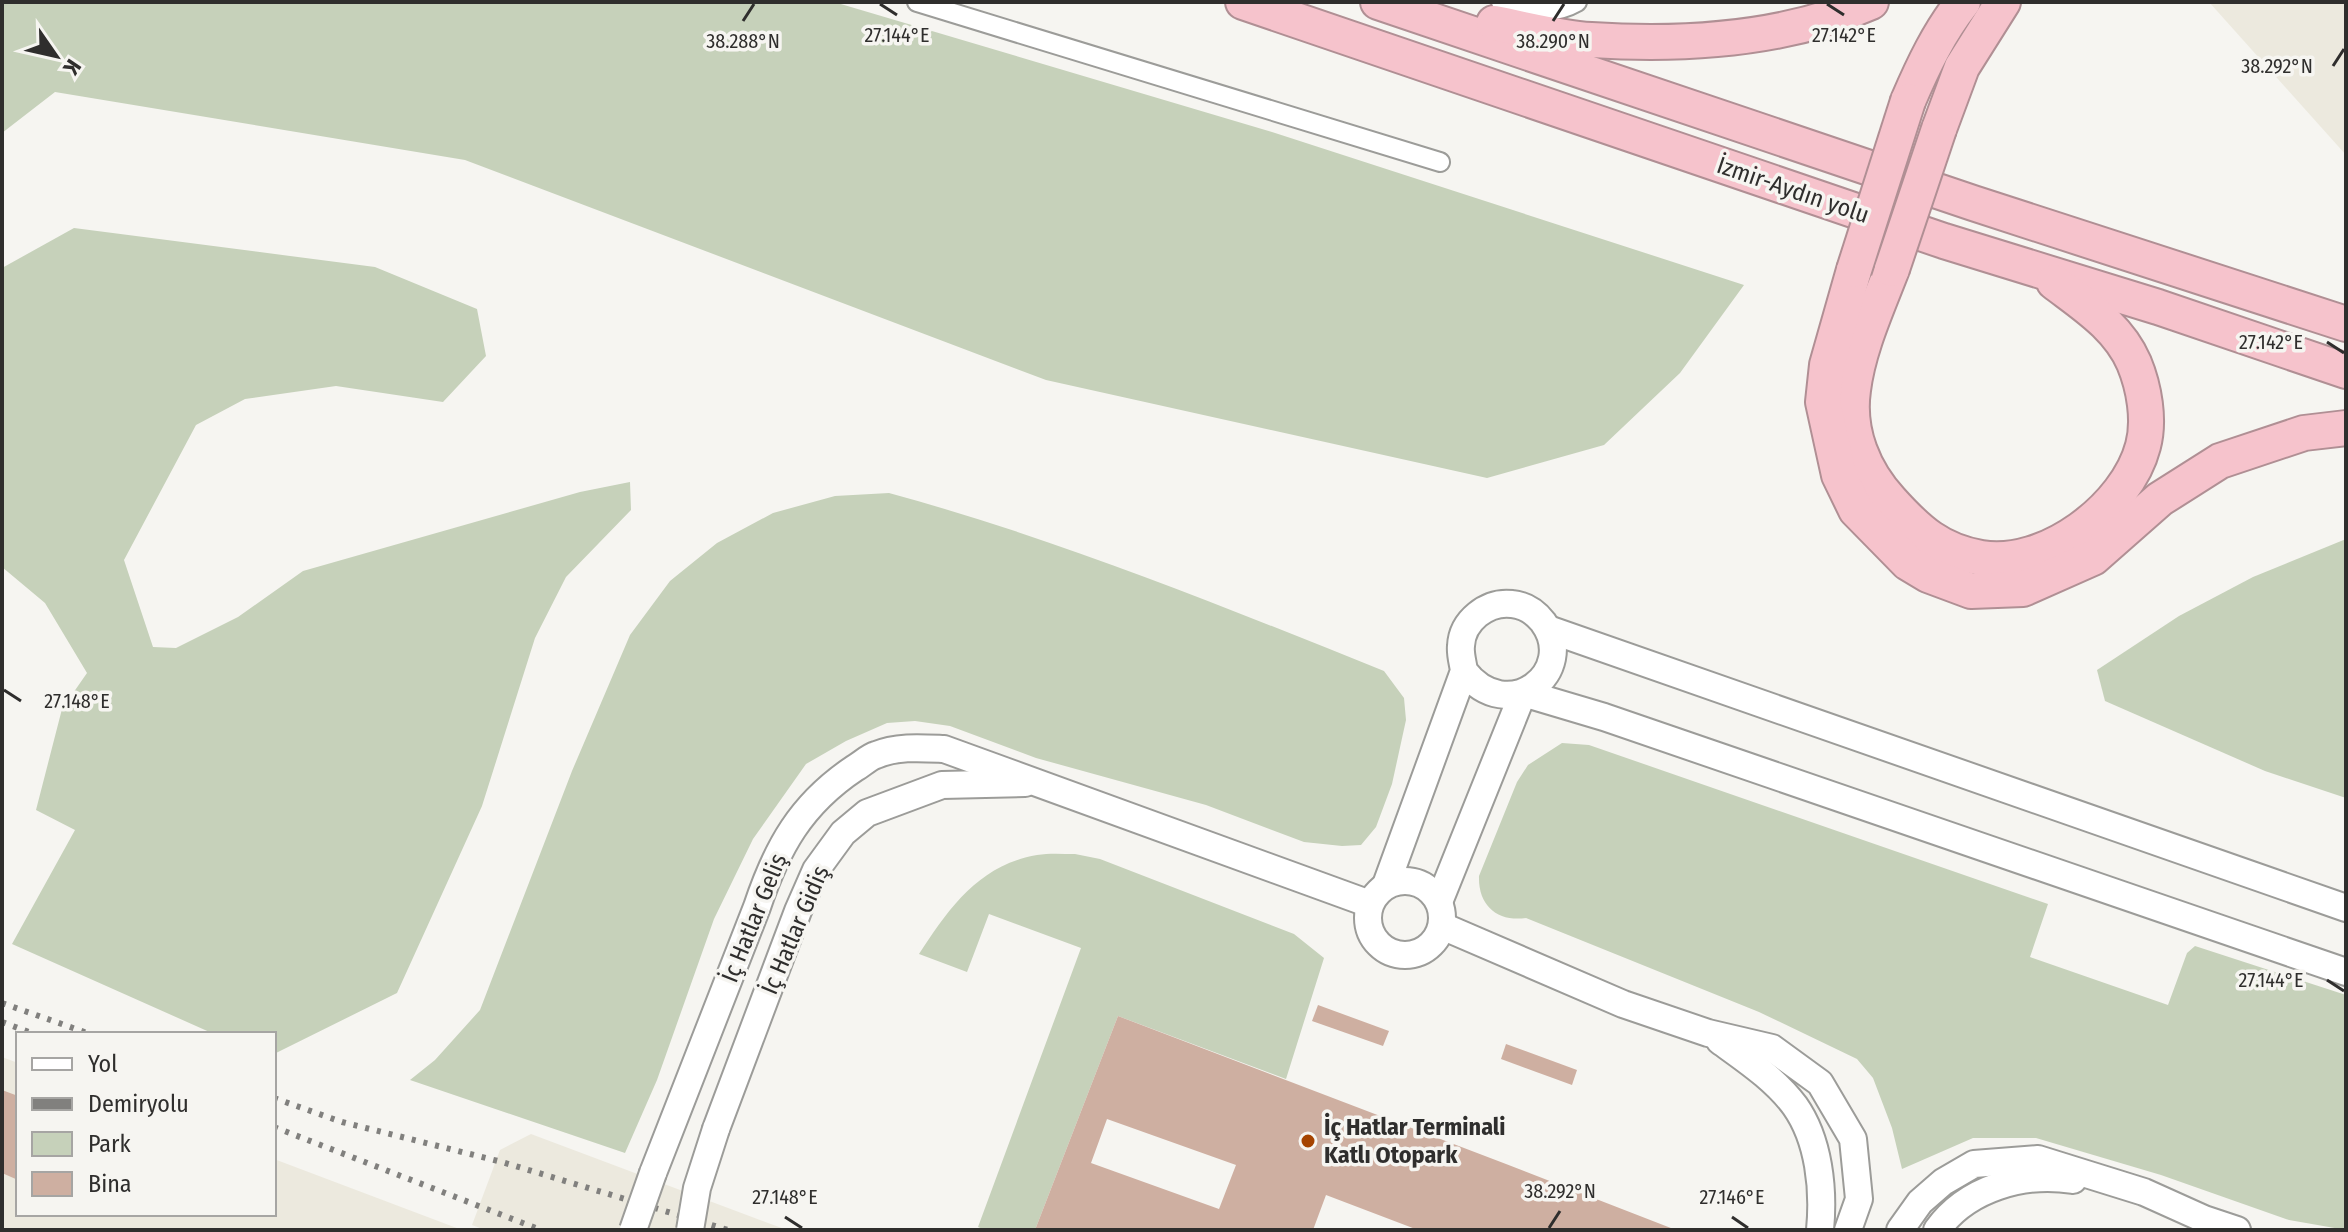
<svg xmlns="http://www.w3.org/2000/svg" width="2348" height="1232" font-family="'Fira Sans Condensed',sans-serif">
<style>
.built{fill:#ece9de}
.green{fill:#c6d1ba}
.building{fill:#ceafa1;fill-rule:evenodd}
.lines{fill:none;stroke-linecap:round;stroke-linejoin:round}
.street-casing{stroke:#9c9c99;stroke-width:22}
.secondary-casing{stroke:#9c9c99;stroke-width:30}
.highway-casing{stroke:#b08f94;stroke-width:38}
.street{stroke:#fff;stroke-width:18}
.secondary{stroke:#fff;stroke-width:26}
.highway{stroke:#f6c3cc;stroke-width:34}
.rail{stroke:#81807e;stroke-width:6;stroke-dasharray:4 8;stroke-linecap:butt}
.secondary-bridge-casing{stroke:#9c9c99;stroke-width:30;stroke-linecap:butt}
.highway-bridge-casing{stroke:#b08f94;stroke-width:38;stroke-linecap:butt}
.secondary-bridge{stroke:#fff;stroke-width:26}
.highway-bridge{stroke:#f6c3cc;stroke-width:34}
.ticks{fill:none;stroke:#2f2e2d;stroke-width:3}
.poi-dot{fill:#a54300;stroke:#f6f5f1;stroke-width:3}
.labels{text-anchor:middle;stroke-width:7;stroke-linejoin:round;paint-order:stroke}
.street-label{font-size:24px;fill:#2f2e2d;stroke:#f6f5f1}
.poi-label{font-size:24px;font-weight:bold;fill:#2f2e2d;stroke:#f6f5f1;text-anchor:start}
.ticks-label{font-size:20px;text-anchor:middle;fill:#2f2e2d;stroke:#f6f5f1;stroke-width:7;stroke-linejoin:round;paint-order:stroke}
</style>
<rect width="100%" height="100%" fill="#f6f5f1"/>
<g class="built">
<path d="M2209,2H2346V155Z"/>
<path d="M2,1057L18,1063V1214H274V1159L462,1230H2Z"/>
<path d="M531,1134L787,1230H485L472,1225L500,1150Z"/>
</g>
<g class="green">
<path d="M2,2H834L1272,132L1744,285L1680,373L1604,445L1487,478L1046,380L465,160L55,92L2,133Z"/>
<path d="M74,228L375,267L477,309L486,356L443,402L336,386L245,399L196,425L124,560L153,647L176,648L238,617L303,571L580,492L630,482L631,510L566,577L535,638L482,806L397,993L274,1054V1034H214L12,944L75,830L36,810L62,709L87,673L45,603L2,567V268Z"/>
<path d="M889,493C1058,539 1222,606 1384,671L1404,698L1406,720L1392,784L1376,827L1361,845L1342,846L1304,842L1206,805L1036,758L950,726L915,721L887,723L846,741L806,764L753,839L714,919L657,1080L625,1153L410,1080L435,1060L480,1010L572,771L630,635L670,581L717,543L773,513L835,496Z"/>
<path d="M2346,539V798L2265,771L2105,701L2097,670L2179,616L2253,577Z"/>
<path d="M1562,743L1589,745L2048,904L2030,957L2168,1005L2187,953L2195,946L2346,995V1230L2289,1220L2161,1175L2036,1138H1973L1902,1169L1892,1128L1873,1078L1857,1059L1759,1012L1526,918C1498,922 1478,906 1479,876L1517,782L1528,765Z"/>
<path d="M1075,854L1100,859L1294,934L1324,958L1286,1079L1118,1016L1035,1230H985L978,1227L1081,948L989,914L967,972L919,954C949,908 979,865 1037,855C1049,853 1062,854 1075,854Z"/>
</g>
<g class="building">
<path d="M1318,1005L1389,1031L1383,1046L1312,1021Z"/>
<path d="M1118,1016L1506,1164L1676,1230H1418L1326,1195L1313,1230H1035ZM1107,1119L1236,1165L1219,1209L1091,1163Z"/>
<path d="M1506,1044L1577,1070L1572,1085L1501,1059Z"/>
<path d="M2,1090L18,1096V1180L2,1173Z"/>
</g>
<g class="lines">
<defs>
<g id="street">
<path d="M917,2L1440,162"/>
<path d="M1501,2C1528,10 1551,17 1577,2"/>
</g>
<g id="secondary">
<path d="M1548,629L2346,908"/>
<path d="M1523,693L1604,717L2346,972"/>
<circle cx="1405" cy="918" r="37"/>
<path d="M1386,885L1464,671C1463,663 1460,654 1461,646C1462,621 1487,601 1512,604C1524,605 1535,612 1543,622C1579,671 1508,728 1464,671"/>
<path d="M1439,902L1523,693"/>
<path d="M1442,926L1623,1004L1708,1033L1772,1048L1820,1083L1853,1139L1859,1199L1848,1230"/>
<path d="M1720,1041C1746,1060 1775,1079 1795,1106C1819,1140 1824,1189 1820,1230"/>
<path d="M716,1129L798,911L816,870L843,833L867,813L942,785L1025,783"/>
<path d="M653,1173L757,907C777,847 801,804 855,768C862,764 869,757 876,755C897,746 922,748 944,749L1370,904"/>
<path d="M1900,1230L1920,1202L1943,1182L1974,1164L2038,1159L2144,1192L2204,1219L2237,1230"/>
<path d="M1937,1230C1967,1188 2024,1172 2073,1180"/>
</g>
<g id="highway">
<path d="M1243,2L1944,241L2158,307L2346,371"/>
<path d="M1378,2L1973,203L2346,324"/>
<path d="M1494,23C1526,29 1559,38 1591,40C1684,46 1785,40 1871,2"/>
<path d="M1908,101C1923,66 1939,32 1963,2"/>
<path d="M1939,129L1962,67L2003,2"/>
<path d="M1892,269C1877,308 1858,349 1853,390C1847,432 1864,472 1891,501C1918,531 1940,551 1981,558C2045,569 2127,508 2143,446C2150,420 2144,387 2134,363C2118,326 2084,305 2054,282"/>
<path d="M1854,270L1827,365L1823,402L1839,475L1856,510L1908,563L1928,575L1971,591L2023,589L2093,558L2160,499L2220,461L2304,433L2346,428"/>
</g>
</defs>
<use href="#street" class="street-casing"/>
<use href="#secondary" class="secondary-casing"/>
<use href="#highway" class="highway-casing"/>
<use href="#street" class="street"/>
<use href="#secondary" class="secondary"/>
<use href="#highway" class="highway"/>
<g class="rail">
<path d="M2,1003L90,1034"/>
<path d="M2,1022L34,1034"/>
<path d="M274,1098L342,1122L502,1162L728,1230"/>
<path d="M274,1127L541,1230"/>
</g>
<defs>
<g id="secondary-bridge">
<path d="M633,1230L653,1173"/>
<path d="M690,1230L697,1188L716,1129"/>
</g>
<g id="highway-bridge">
<path d="M1892,269L1939,129"/>
<path d="M1854,270L1908,101"/>
</g>
</defs>
<use href="#secondary-bridge" class="secondary-bridge-casing"/>
<use href="#highway-bridge" class="highway-bridge-casing"/>
<use href="#secondary-bridge" class="secondary-bridge"/>
<use href="#highway-bridge" class="highway-bridge"/>
</g>
<path class="ticks" d="M880,4L897,15M1827,4L1844,15M743,21L754,4M1553,21L1564,4M2333,66L2344,49M2327,342L2344,353M4,690L21,701M2327,980L2344,991M785,1217L802,1228M1732,1217L1748,1228M1549,1228L1560,1211"/>
<circle class="poi-dot" cx="1308" cy="1141" r="8"/>
<g class="labels">
<g class="street-label">
<text transform="translate(1793 190) rotate(19)" y="8">İzmir-Aydın yolu</text>
<text transform="translate(754 918) rotate(-68)" y="8">İç Hatlar Geliş</text>
<text transform="translate(795 930) rotate(-67)" y="8">İç Hatlar Gidiş</text>
</g>
<g class="poi-label">
<text x="1324" y="1135">İç Hatlar Terminali<tspan x="1324" dy="28">Katlı Otopark</tspan></text>
</g>
</g>
<g class="ticks-label">
<text x="1844" y="42">27.142°E</text>
<text x="897" y="42">27.144°E</text>
<text x="743" y="48">38.288°N</text>
<text x="1553" y="48">38.290°N</text>
<text x="2277" y="73">38.292°N</text>
<text x="2271" y="349">27.142°E</text>
<text x="77" y="708">27.148°E</text>
<text x="2271" y="987">27.144°E</text>
<text x="1560" y="1198">38.292°N</text>
<text x="785" y="1204">27.148°E</text>
<text x="1732" y="1204">27.146°E</text>
</g>
<rect width="2348" height="1232" fill="none" stroke="#2f2e2d" stroke-width="8"/>
<rect x="16" y="1032" width="260" height="184" fill="#f6f5f1" stroke="#a6a5a3" stroke-width="2"/>
<rect x="32" y="1058" width="40" height="12" fill="#ffffff" stroke="#a6a5a3" stroke-width="2"/>
<text x="88" y="1072" font-size="24" fill="#2f2e2d">Yol</text>
<rect x="32" y="1098" width="40" height="12" fill="#81807e" stroke="#a6a5a3" stroke-width="2"/>
<text x="88" y="1112" font-size="24" fill="#2f2e2d">Demiryolu</text>
<rect x="32" y="1132" width="40" height="24" fill="#c6d1ba" stroke="#a6a5a3" stroke-width="2"/>
<text x="88" y="1152" font-size="24" fill="#2f2e2d">Park</text>
<rect x="32" y="1172" width="40" height="24" fill="#ceafa1" stroke="#a6a5a3" stroke-width="2"/>
<text x="88" y="1192" font-size="24" fill="#2f2e2d">Bina</text>
<g transform="translate(56 56) rotate(124)" stroke="#f6f5f1" stroke-width="6" paint-order="stroke">
<path d="M0-6L14 30L0 20L-14 30Z" fill="#2f2e2d"/>
<text y="-12" font-size="22" font-weight="bold" text-anchor="middle" fill="#2f2e2d">K</text>
</g>
</svg>
